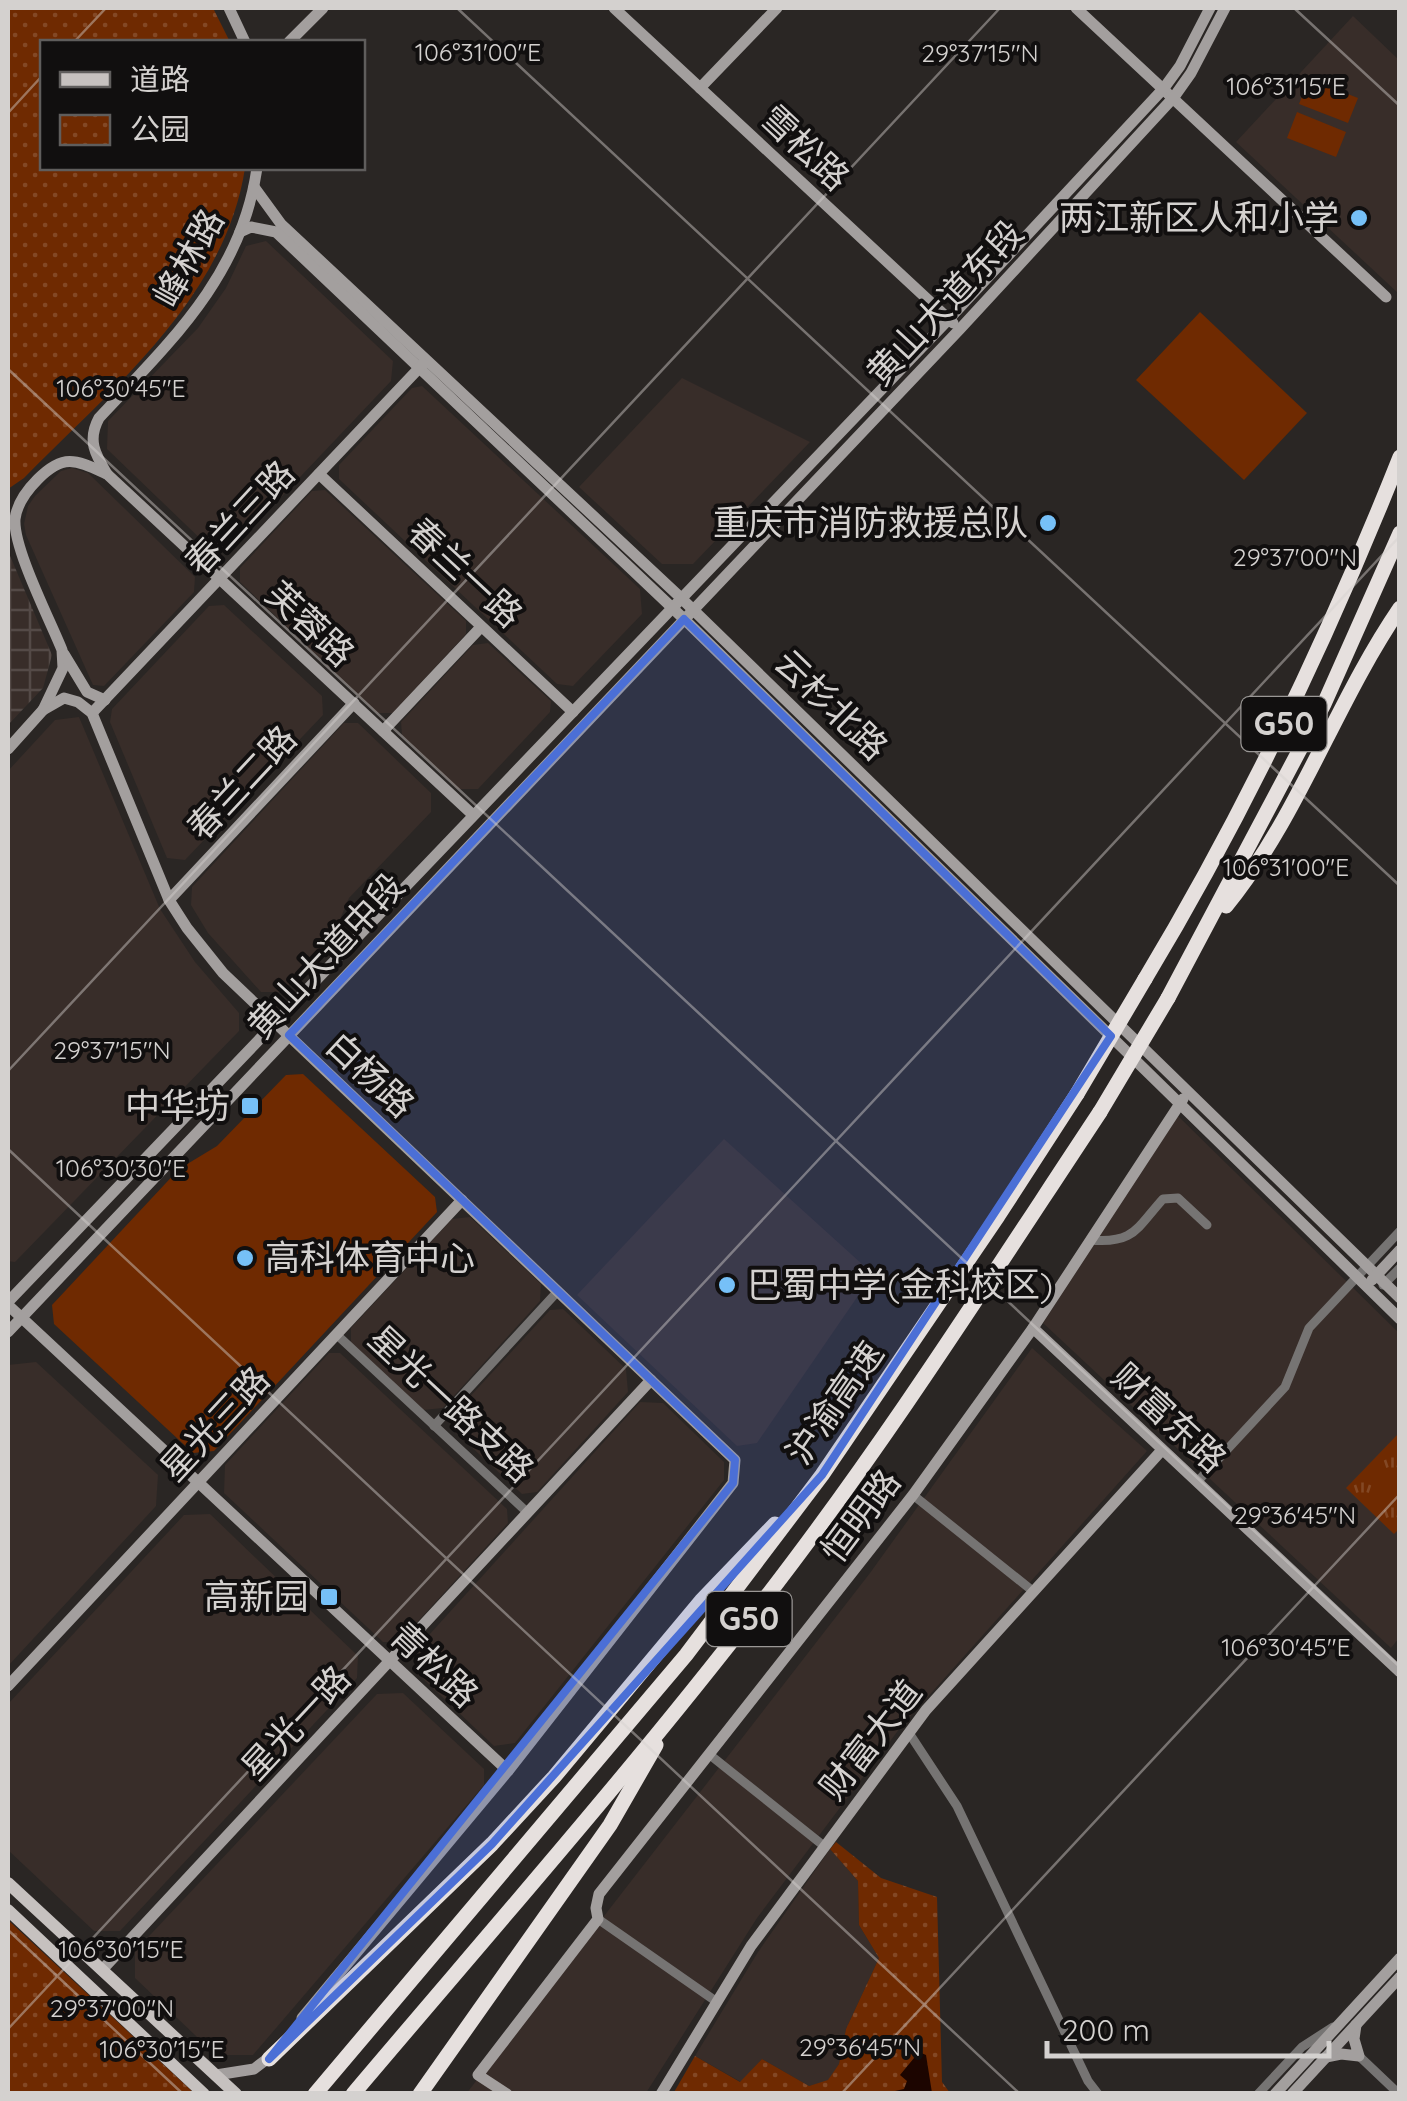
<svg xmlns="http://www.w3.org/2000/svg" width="1407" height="2101" font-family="Quicksand,'Noto Sans SC',sans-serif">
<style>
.built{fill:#382d29}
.industrial{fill:url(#industrial-grid)}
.grass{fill:url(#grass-tufts)}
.park{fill:url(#park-dots)}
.pitch{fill:#6f2a01}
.water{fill:#1c0500}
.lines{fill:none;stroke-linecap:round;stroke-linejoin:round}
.street{stroke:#767473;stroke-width:9}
.secondary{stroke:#a39f9e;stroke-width:11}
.primary{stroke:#c6c1bf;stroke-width:12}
.highway{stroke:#e6e0de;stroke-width:15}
.highway-bridge{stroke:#e6e0de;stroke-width:15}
.marked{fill:#4b6fd6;fill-opacity:0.2;stroke:#4b6fd6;stroke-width:8;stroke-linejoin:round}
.ticks{fill:none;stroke:#d4d1cf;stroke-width:2.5;stroke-opacity:0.45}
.poi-dot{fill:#76c0f7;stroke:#110f0f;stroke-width:4}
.labels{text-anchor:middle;stroke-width:8;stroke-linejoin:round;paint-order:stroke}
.shield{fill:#110f0f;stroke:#9a9795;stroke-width:2.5}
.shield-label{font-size:32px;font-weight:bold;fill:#d4d1cf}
.street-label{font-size:35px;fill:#d4d1cf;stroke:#110f0f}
.poi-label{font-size:35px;fill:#d4d1cf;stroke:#110f0f;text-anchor:end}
.ticks-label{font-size:25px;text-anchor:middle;fill:#d4d1cf;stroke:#110f0f;stroke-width:8;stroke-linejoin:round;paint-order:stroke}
</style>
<defs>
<pattern id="industrial-grid" width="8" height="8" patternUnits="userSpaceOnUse" patternTransform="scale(2.5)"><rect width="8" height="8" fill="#382d29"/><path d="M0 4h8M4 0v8" fill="none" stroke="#544a47"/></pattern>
<pattern id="grass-tufts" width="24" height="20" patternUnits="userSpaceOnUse" patternTransform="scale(2.5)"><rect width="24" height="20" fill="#6f2a01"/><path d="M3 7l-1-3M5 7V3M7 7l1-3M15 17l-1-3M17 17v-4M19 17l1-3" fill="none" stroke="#834825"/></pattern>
<pattern id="park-dots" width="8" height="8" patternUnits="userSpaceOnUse" patternTransform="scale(2.5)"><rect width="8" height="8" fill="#6f2a01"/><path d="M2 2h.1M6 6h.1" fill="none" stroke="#834825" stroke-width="1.8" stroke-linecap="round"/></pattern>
</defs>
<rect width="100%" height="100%" fill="#2a2624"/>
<g class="built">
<path d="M1353,16L1399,60V294L1236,142Z"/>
<path d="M266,241L393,361L391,381L231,550L211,549L107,449L108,421L198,328L226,288L246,246Z"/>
<path d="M682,378L810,442L693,564H662L579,487Z"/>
<path d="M422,386L640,589L642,614L573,686L557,684L339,479V465L412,388Z"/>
<path d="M72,468L88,473L195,577L194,592L104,686L93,685L26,535L24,524L28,506L35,496L61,471Z"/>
<path d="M325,490L466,621V634L393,713H377L240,582V568L312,491Z"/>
<path d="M224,605L322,696L323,715L185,860L167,858L110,722L112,709L209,606Z"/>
<path d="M488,643L551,701L550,712L478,789H458L402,735L401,722L473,645Z"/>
<path d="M79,717L160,909L195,962L239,1013V1031L15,1262L8,1261V771L55,720Z"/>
<path d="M344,723H358L431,793V812L349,898L331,941L282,992H261L208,933L191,905L192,887Z"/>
<path d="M1178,1116L1399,1333V1638L1391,1648L1043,1323Z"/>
<path d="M724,1139L873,1274L757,1443L737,1446L577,1295Z"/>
<path d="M470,1217L541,1284L540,1301L443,1408L423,1410L351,1343V1328L452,1219Z"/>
<path d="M563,1309L626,1369L628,1392L537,1492L522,1494L452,1429V1416L550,1310Z"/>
<path d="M1032,1348L1147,1451L900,1728L757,1918L646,2093L466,2094L870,1573Z"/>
<path d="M329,1353H340L507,1509L508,1523L399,1642H383L224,1493L225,1465Z"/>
<path d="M36,1362L158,1475L156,1506L8,1666V1365Z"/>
<path d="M640,1402L663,1403L724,1462V1480L515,1743L494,1746L418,1674L419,1646Z"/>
<path d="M210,1514L358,1656L357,1678L120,1931H94L8,1850V1704L184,1515Z"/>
<path d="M403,1693L484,1769V1785L253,2055H216L135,1978V1951L377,1694Z"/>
<path d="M830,1849L858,1881L859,1925L879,1958L846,2029L839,2064L828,2081L809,2086L762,2059L741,2082L695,2056L758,1952Z"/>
</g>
<path class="industrial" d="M8,551L52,655L43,688L8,725Z"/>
<path class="grass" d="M1399,1433V1529L1394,1534L1346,1488Z"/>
<g class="park">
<path d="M8,8H213L230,42H42V168H245C225,299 111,389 24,478L8,489Z"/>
<path d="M836,1842L881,1878L937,1897L942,2082L950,2093L673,2094L695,2056L740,2082L762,2059L809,2086L828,2080L839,2064L846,2029L879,1958L859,1925L858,1881L830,1849Z"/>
<path d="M8,1920L194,2093H8Z"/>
</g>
<g class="pitch">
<path d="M1309,79L1358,98L1348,123L1299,104Z"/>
<path d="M1297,112L1346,132L1336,157L1287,138Z"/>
<path d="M1200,312L1307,413L1244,480L1136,380Z"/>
<path d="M303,1074L435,1197L437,1212L214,1451L193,1453L54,1324L52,1305L179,1169L217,1146L286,1075Z"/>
</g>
<path class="water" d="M919,2052L926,2055L932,2093H886L904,2089L907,2081L900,2075Z"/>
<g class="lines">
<g class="street">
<path d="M1090,1240C1134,1244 1136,1229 1163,1199L1178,1198L1207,1225"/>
<path d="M1383,1285L1400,1268"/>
<path d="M336,1334L528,1513"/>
<path d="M434,1426L558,1291"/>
<path d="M1197,1482L1285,1387L1309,1328L1400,1231"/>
<path d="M913,1495L1034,1592"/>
<path d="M909,1733L957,1806L1088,2081L1098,2094"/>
<path d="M710,1755L824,1846"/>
<path d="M598,1919L717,2002"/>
<path d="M1359,2056L1399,2094"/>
<path d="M1258,2094L1302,2047L1333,2027"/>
</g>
<g class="secondary">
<path d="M229,8L245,42"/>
<path d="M614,8L953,323"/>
<path d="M1076,8L1386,297"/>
<path d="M289,42L323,8"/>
<path d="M700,88L777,8"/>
<path d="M257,168C242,276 169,343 99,418C87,440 95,454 107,474L473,815"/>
<path d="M254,187L281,224L680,597L1400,1298"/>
<path d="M240,232L251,227L276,232L684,619L1400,1319"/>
<path d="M107,474C76,460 64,453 38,479C27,490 17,503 15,519C13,548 50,620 62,650L63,668L43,710L64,698L78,702L92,713L169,900L187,928L223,973L735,1460L733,1483L508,1771L302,2018"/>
<path d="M319,474L573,712"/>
<path d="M64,654L87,692L105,700"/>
<path d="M92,713L423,364"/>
<path d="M383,731L481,627"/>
<path d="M8,749L43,710"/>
<path d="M169,900L354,703"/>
<path d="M1372,1280L1400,1250"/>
<path d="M8,1302L949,319L1164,88L1180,66L1210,8"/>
<path d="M8,1305L508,1771"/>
<path d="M1033,1328L1400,1672"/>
<path d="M8,1332L960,329L1174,97L1191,73L1225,8"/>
<path d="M8,1686L462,1200"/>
<path d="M102,1970L651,1380"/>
<path d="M1326,2057L1341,2054L1359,2056L1354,2039L1356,2025"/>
<path d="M216,2075L254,2069L271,2056"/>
<path d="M507,2094L478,2075L598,1919L596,1908L599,1894L913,1495L1033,1328L1183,1099"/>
<path d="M661,2094L751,1946L926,1710L1162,1450"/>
<path d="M1275,2094L1400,1958"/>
<path d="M1292,2094L1400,1977"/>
</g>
<g class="primary">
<path d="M8,1883L236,2094"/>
<path d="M8,1910L204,2094"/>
</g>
<g class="highway">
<path d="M1226,906C1299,816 1335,703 1400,608"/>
<path d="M1145,979C1245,813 1328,638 1400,457"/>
<path d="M1168,998L1324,704L1400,533"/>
<path d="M269,2059L492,1844L554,1777L701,1601L775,1524"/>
<path d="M315,2094L686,1655L822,1475L998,1216L1077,1094"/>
<path d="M353,2094C490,1932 631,1772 760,1605C883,1447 990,1278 1100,1112"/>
<path d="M420,2094L610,1825L656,1745"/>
</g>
<g class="highway-bridge">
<path d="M1077,1094L1145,979"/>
<path d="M1100,1112L1168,998"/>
</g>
</g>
<path class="marked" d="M684,619L1111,1036L822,1475L492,1844L269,2059L733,1483L735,1460L289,1035Z"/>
<path class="ticks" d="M457,8L1400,886M1294,8L1400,106M74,42L106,8M8,113L42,76M8,369L1400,1667M8,1071L1000,8M8,1149L1020,2094M8,1930L183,2094M8,2029L1400,536M841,2094L1400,1494"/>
<g class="poi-dot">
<circle cx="1359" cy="218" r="10"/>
<circle cx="1048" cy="523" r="10"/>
<rect x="240" y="1096" width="20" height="20" rx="5"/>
<circle cx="245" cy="1258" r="10"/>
<circle cx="727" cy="1285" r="10"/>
<rect x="319" y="1587" width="20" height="20" rx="5"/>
</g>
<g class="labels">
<g class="shield">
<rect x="1241.5" y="697" width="85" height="54" rx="8"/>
<rect x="706.5" y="1592" width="85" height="54" rx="8"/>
</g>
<g class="shield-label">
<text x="1284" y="735">G50</text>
<text x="749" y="1630">G50</text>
</g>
<g class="street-label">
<text transform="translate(805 148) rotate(43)" y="12">雪松路</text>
<text transform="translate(189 258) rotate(-61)" y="12">峰林路</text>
<text transform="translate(945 303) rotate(-47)" y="12">黄山大道东段</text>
<text transform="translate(240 518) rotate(-47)" y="12">春兰三路</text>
<text transform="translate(465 573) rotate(43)" y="12">春兰一路</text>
<text transform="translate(310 624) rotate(43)" y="12">芙蓉路</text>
<text transform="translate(831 705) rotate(44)" y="12">云杉北路</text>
<text transform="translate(242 783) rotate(-47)" y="12">春兰二路</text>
<text transform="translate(326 956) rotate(-47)" y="12">黄山大道中段</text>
<text transform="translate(370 1075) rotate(43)" y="12">白杨路</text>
<text transform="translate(835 1403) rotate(-55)" y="12">沪渝高速</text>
<text transform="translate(451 1404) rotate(43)" y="12">星光一路支路</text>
<text transform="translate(1169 1418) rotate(43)" y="12">财富东路</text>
<text transform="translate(215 1424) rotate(-47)" y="12">星光三路</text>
<text transform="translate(861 1516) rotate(-53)" y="12">恒明路</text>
<text transform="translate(434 1665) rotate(43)" y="12">青松路</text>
<text transform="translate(296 1723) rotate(-47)" y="12">星光一路</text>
<text transform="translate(871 1740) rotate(-52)" y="12">财富大道</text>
</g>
<g class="poi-label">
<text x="1339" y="230">两江新区人和小学</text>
<text x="1028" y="535">重庆市消防救援总队</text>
<text x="230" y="1118">中华坊</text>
<text x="265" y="1270" text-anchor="start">高科体育中心</text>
<text x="747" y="1297" text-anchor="start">巴蜀中学(金科校区)</text>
<text x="309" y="1609">高新园</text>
</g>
</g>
<g class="ticks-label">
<text x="478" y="61">106°31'00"E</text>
<text x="980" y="62">29°37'15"N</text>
<text x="1286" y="95">106°31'15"E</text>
<text x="121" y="397">106°30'45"E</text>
<text x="1295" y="566">29°37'00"N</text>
<text x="1286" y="876">106°31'00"E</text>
<text x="112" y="1059">29°37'15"N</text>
<text x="121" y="1177">106°30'30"E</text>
<text x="1295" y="1524">29°36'45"N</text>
<text x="1286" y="1656">106°30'45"E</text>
<text x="121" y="1958">106°30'15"E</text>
<text x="112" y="2017">29°37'00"N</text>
<text x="860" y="2056">29°36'45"N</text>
<text x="162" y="2058">106°30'15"E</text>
</g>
<rect width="1407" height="2101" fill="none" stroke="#d4d1cf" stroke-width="20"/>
<rect x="40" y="40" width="325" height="130" fill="#110f0f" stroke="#5f5d5c" stroke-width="2.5"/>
<rect x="60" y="72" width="50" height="15" fill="#c6c1bf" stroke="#5f5d5c" stroke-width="2.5"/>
<text x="130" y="90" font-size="30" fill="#d4d1cf">道路</text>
<rect x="60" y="115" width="50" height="30" fill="url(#park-dots)" stroke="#5f5d5c" stroke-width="2.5"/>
<text x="130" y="140" font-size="30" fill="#d4d1cf">公园</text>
<path d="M1047 2041v15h282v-15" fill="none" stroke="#d4d1cf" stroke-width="5"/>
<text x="1062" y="2041" font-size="30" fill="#d4d1cf" stroke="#110f0f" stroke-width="8" paint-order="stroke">200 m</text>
</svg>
